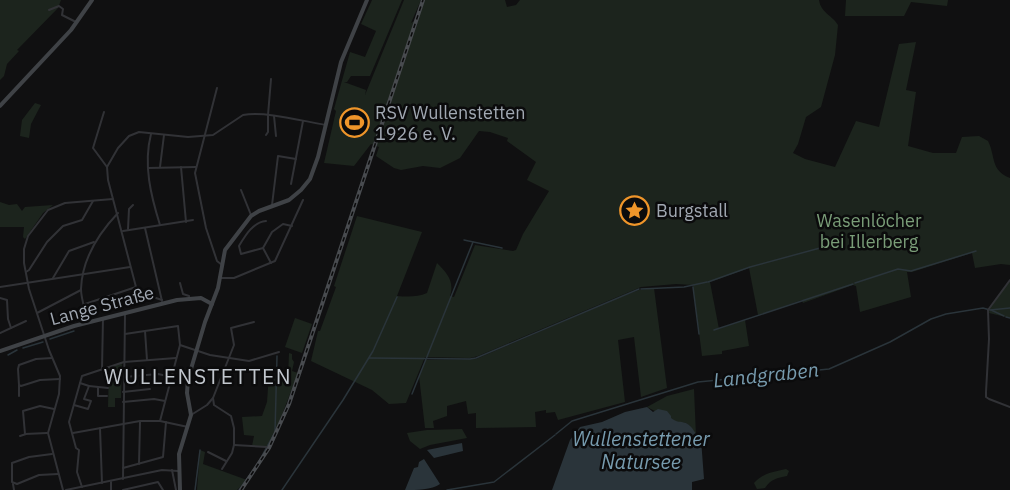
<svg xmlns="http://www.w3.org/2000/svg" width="1010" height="490" font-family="'IBM Plex Sans',sans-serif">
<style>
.green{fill:#1c241d}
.water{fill:#2a343a}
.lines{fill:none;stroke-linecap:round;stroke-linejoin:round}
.stream{stroke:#2a343a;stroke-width:1.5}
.street{stroke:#313236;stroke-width:2}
.secondary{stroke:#3f4246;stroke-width:4}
.rail-casing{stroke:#484b4f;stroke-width:4}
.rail{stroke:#0b0b0c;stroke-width:1.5;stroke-dasharray:4.5;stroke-linecap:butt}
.labels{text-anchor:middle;stroke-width:5;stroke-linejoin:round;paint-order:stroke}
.poi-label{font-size:18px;fill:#a1a8b2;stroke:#0b0b0c;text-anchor:start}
.park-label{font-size:18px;fill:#7a9d78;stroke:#0b0b0c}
.street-label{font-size:18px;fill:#a1a8b2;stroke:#0b0b0c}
.water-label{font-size:20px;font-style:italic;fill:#779bae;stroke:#0b0b0c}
.quarter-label{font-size:21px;letter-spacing:1.5px;fill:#c2c7ce;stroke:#0b0b0c}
</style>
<rect width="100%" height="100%" fill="#101011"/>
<g class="green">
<path d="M0,0H61L58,8L17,50L19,51L7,64L4,76L0,80Z"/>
<path d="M372,0H402L370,76H351L347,82H344L366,90L365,95L404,0H421L411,23L418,19L424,0H505L507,7L516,5L520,0H819C821,13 832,15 838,25L835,55L821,107L806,117L798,144L793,153L805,159L835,167L856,121L879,127L899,44L916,42L906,90L916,92L908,146L933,153H956L962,137L979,136L988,141C996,157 990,170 1010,178V265L1001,264L975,268L972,253L912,272H907L911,297L860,312L856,286L853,285L803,303L802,300L758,315L749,268L710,282L719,329L745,320L749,346L722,351V354L702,356L693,285L676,284L641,287L478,356L470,358L425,357L406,403L389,404L372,390L311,361L318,331H320L336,287L334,286L357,216L422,232L397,296C408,297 418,297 427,293L437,263C446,272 455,281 450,296L454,297L475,245L513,251L516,250L523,234L549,191L527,180L536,162L507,141L508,138L490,132L479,131L460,158L440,168L423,166L401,170L394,168L376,156L379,147L371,144L354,166L324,163L336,111L334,109L350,52L365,57L376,31L361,24Z"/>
<path d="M846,0H948L947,6L911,2L904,16H845Z"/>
<path d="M35,103L41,105L31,124L29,138L20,136L22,120Z"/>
<path d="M0,202L9,205L17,204L22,211L25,207L53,205L43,213L25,239L23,237L24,227H0Z"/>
<path d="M1010,281V318L989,313L990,307Z"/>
<path d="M654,288L667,388L641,397L634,337L618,340L625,402L558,420L555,412L546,413V410L535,412L536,427L476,428V413L468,414L466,401L447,406V416L433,421L434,428H425L419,376L426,360L476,359L618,298L639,290Z"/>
<path d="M295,318L312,324L302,353L285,347Z"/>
<path d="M289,353L292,354V359L294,362L292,371L298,373L277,428L268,447L252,446L254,436L244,435L242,417L262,416L267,402L269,374L288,378Z"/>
<path d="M122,363L121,398H115V407H108L109,367Z"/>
<path d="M694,389L696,436L690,426L686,423L676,422L647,407L667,396Z"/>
<path d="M462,429L467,438L430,445L420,449L410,441L407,433L427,430Z"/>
<path d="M200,450L205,452L203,464L247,480L237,490H197Z"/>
<path d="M786,469L789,471L787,476C777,478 771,479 765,488L757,489L754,483C763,473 773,472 786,469Z"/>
</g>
<g class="water">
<path d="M647,407L653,412L658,409L667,411L671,416V418C677,423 680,421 686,423C693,426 695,435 701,439L704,479L692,482V490H552L570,440L580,427L602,422L625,412Z"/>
<path d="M462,443L463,451L434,458L427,450Z"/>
<path d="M424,459L440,484C432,490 416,490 405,490L414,468L418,467L419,462Z"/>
</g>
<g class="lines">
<g class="stream">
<path d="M464,240L502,248"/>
<path d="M708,282L750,267L820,248L831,247"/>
<path d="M855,283L898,269L911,271L976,251"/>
<path d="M693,287L699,334"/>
<path d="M641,289L684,287L707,282"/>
<path d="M991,310L1004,316"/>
<path d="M1006,317L1010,318"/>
<path d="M714,330L853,284"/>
<path d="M50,339L74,331"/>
<path d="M23,348L43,342"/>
<path d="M8,355L17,350"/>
<path d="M369,358L470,359L476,358L639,289"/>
<path d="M412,394L473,242"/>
<path d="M556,434L572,421L698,382L829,369L890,342L931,319L946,314L983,308L990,310L1010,308"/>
<path d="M195,490L200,450"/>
<path d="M239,490L257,465L275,432L277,356"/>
<path d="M282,490L343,400L373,351L397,297"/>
<path d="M447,490L494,482L555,435"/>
</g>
<g class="street">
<path d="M49,10L59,6L63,9L62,15L76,22"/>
<path d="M217,88L195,173L206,228L217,261L222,265"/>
<path d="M104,112L93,148L107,167"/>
<path d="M274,116L276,136"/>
<path d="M151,134C143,165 151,196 160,225"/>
<path d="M266,135L268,132V115L271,79"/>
<path d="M160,167L164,135"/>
<path d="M181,167L186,222"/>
<path d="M148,168L196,167"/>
<path d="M291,184L303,121"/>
<path d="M241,190L251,215"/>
<path d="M272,205L278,156L296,159"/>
<path d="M266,221C253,222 245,236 239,246L241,254L263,248L272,232L283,224L292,226"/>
<path d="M145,228L162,301"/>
<path d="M128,229L129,209L133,205"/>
<path d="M123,231L193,220"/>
<path d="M263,248L271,263"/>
<path d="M26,272L29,270L47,242L63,226L82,220L93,201"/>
<path d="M53,278L69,251L94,242"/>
<path d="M220,278H234L275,261L303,200"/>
<path d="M1010,280L988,310L989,339L986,392V397L989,399L1010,407"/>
<path d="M180,283L183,294L189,296V299"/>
<path d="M0,287L130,267"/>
<path d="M0,298L7,300L8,319L11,328"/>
<path d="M162,300L147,295L136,287L108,180L107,167L118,148L129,136L139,132L188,137L213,135L243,115C266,111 302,121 326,125"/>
<path d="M85,304L136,287"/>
<path d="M37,313L81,290"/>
<path d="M88,322C86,312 81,300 81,289C82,259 98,234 118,213"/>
<path d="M145,331L147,360"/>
<path d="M0,333L26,321"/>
<path d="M125,334L178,326L180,345L160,421"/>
<path d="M180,345L210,355L249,361L279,352"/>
<path d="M52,358L36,359L19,365L18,369L19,385L21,386L40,380L60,379"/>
<path d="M102,369L103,318"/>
<path d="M124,377L158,374L172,377"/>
<path d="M19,385V396"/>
<path d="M89,386L108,388"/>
<path d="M98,388V396H107"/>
<path d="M123,392L150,389"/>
<path d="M213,398L214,405L231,416L234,428V445L232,453L222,469"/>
<path d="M123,402L154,399L165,401"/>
<path d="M74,405L88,409L91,401L84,399L89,386L80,383"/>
<path d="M191,415L207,405L213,398L234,345L231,328L254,322"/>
<path d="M100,428L102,483"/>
<path d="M47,433L25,434L23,411L40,406L54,409"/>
<path d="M73,433L140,421H160L188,427"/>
<path d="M20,436L26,434"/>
<path d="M234,445L267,447"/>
<path d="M208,452L226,461"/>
<path d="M52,454L29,457L12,463V482L17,484L39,475L58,474"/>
<path d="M139,464L140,422"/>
<path d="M123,468L163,457L166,422"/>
<path d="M172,470L176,490"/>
<path d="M123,479L125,314"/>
<path d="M13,484L14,490"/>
<path d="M82,487L77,472L79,450L76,448L69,422L82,376L124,362L176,358"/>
<path d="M63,490L48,433L59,394L60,376L49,350L29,289L24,263V249L28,236L48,210L65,203L113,199"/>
<path d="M66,490L162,470L178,471"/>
<path d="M111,490V482"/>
<path d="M123,490L158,482L163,490"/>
</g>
<g class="secondary">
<path d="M0,106L71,30L92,0"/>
<path d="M0,351L74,326L177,300L201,298L212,304"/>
<path d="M180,490L179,454L191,415L187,393L188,379L205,322L218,288L225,250L251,216L259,211L289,200L301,190L310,179L318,157L341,62L367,0"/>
</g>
<defs>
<path id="rail" d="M241,490L269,448L289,404L423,0"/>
</defs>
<use href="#rail" class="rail-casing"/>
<use href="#rail" class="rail"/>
</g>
<defs>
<symbol id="stadium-ring" viewBox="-11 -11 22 22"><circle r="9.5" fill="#0b0b0c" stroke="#ef952a" stroke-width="1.5"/><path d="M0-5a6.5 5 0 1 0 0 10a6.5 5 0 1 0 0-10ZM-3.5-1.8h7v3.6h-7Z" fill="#ef952a"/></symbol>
<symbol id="sight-ring" viewBox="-11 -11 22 22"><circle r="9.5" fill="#0b0b0c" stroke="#ef952a" stroke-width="1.5"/><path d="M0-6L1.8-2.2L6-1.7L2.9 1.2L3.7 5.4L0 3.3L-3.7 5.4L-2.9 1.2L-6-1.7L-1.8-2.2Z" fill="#ef952a"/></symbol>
</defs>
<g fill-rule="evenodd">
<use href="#stadium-ring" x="338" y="106" width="33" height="33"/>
<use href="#sight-ring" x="618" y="194" width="33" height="33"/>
</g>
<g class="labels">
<g class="poi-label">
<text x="375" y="119">RSV Wullenstetten<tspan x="375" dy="21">1926 e. V.</tspan></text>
<text x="656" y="217">Burgstall</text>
</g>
<g class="park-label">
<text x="869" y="227">Wasenlöcher<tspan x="869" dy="21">bei Illerberg</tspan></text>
</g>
<g class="street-label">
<text transform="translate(102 306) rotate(-15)" y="6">Lange Straße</text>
</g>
<g class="water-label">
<text transform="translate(766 375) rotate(-6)" y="7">Landgraben</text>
<text x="641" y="446">Wullenstettener<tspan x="641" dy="23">Natursee</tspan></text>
</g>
<g class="quarter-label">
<text x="198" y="384">WULLENSTETTEN</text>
</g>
</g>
</svg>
